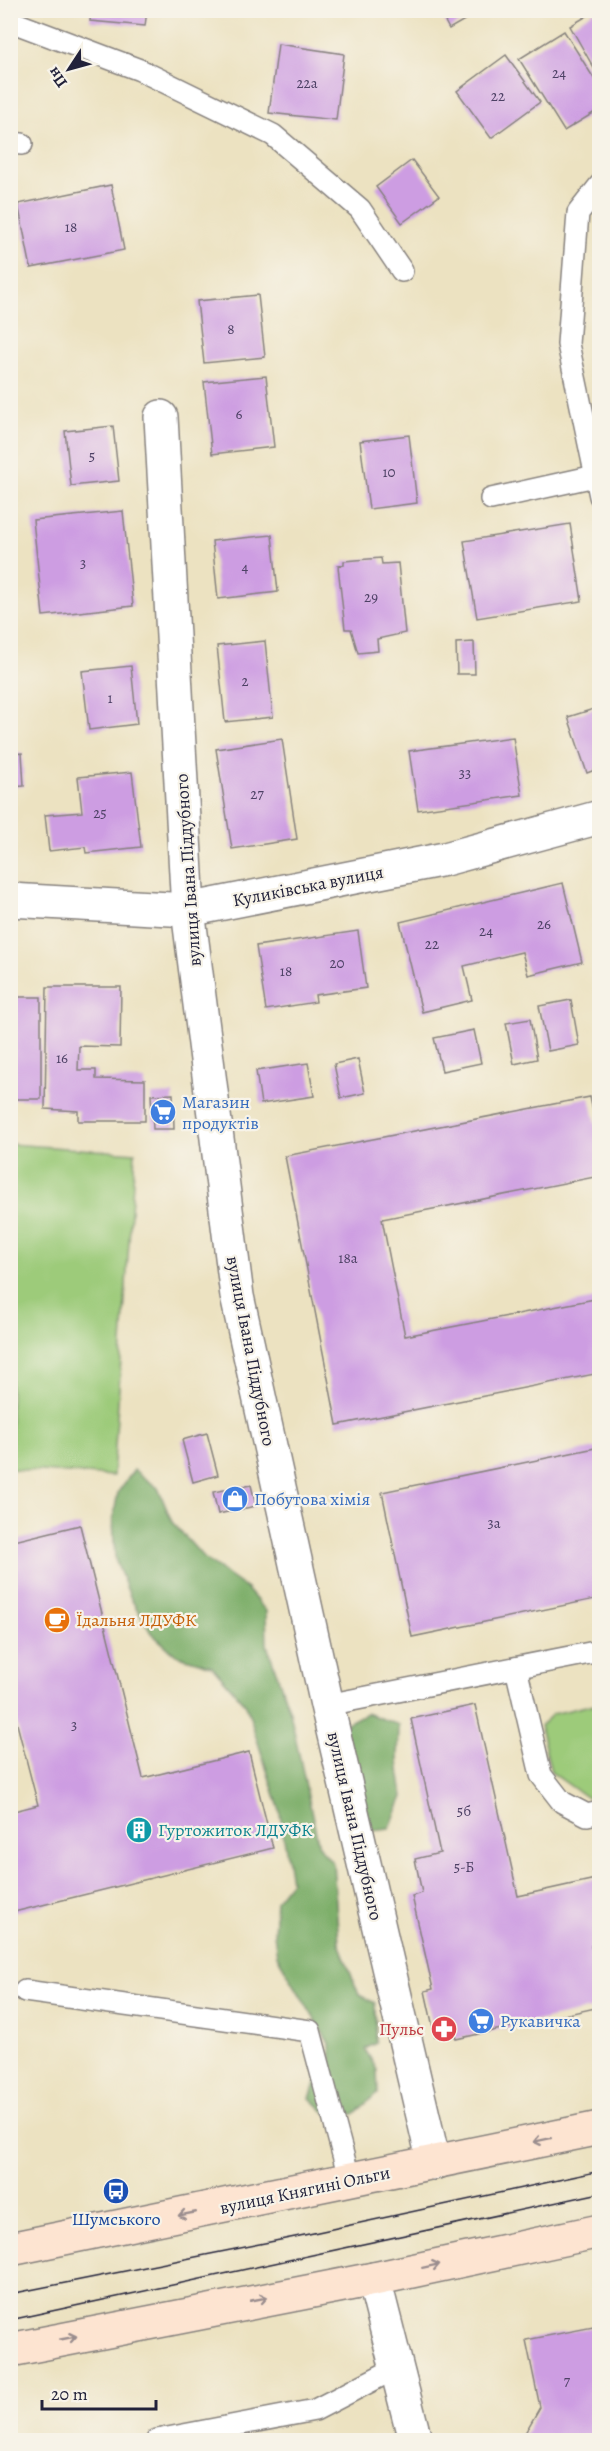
<svg xmlns="http://www.w3.org/2000/svg" width="610" height="2451" font-family="Alegreya,serif">
<style>
.green{fill:#9dcb7a;stroke:#60765a;stroke-width:1.5}
.forest{fill:#7eaf6a;stroke:#506852;stroke-width:1.5}
.building{fill:#cd9de2}
.lines{fill:none;stroke-linecap:round;stroke-linejoin:round}
.lane-casing{stroke:#87827e;stroke-width:24}
.street-casing{stroke:#87827e;stroke-width:36}
.secondary-casing{stroke:#87827e;stroke-width:36}
.lane{stroke:#fff;stroke-width:21}
.street{stroke:#fff;stroke-width:33}
.secondary{stroke:#fde4d1;stroke-width:33}
.tram{stroke:#22223b;stroke-width:1.5}
.oneway{stroke:#9a8d8e}
.labels{text-anchor:middle;stroke-width:4.5;stroke-linejoin:round;paint-order:stroke}
.number-label{font-size:15px;fill:#4d4165}
.street-label{font-size:18px;fill:#22223b;stroke:#f7f3e8}
.shop-label{font-size:18px;fill:#366cbe;stroke:#f7f3e8;text-anchor:start}
.food-label{font-size:18px;fill:#c56008;stroke:#f7f3e8;text-anchor:start}
.culture-label{font-size:18px;fill:#0d838f;stroke:#f7f3e8;text-anchor:start}
.health-label{font-size:18px;fill:#be3a42;stroke:#f7f3e8;text-anchor:end}
.transit-label{font-size:18px;fill:#164399;stroke:#f7f3e8}
</style>
<rect width="100%" height="100%" fill="#f7f3e8"/>
<filter id="ink" filterUnits="userSpaceOnUse"><feTurbulence type="fractalNoise" baseFrequency=".0167" numOctaves="2"/><feDisplacementMap in="SourceGraphic" scale="12" xChannelSelector="R" yChannelSelector="G"/><feConvolveMatrix kernelMatrix="1 2 1 2 8 2 1 2 1" color-interpolation-filters="sRGB"/></filter>
<filter id="wash" filterUnits="userSpaceOnUse"><feTurbulence type="fractalNoise" baseFrequency=".008" numOctaves="4" result="noise"/><feDisplacementMap in="SourceGraphic" scale="24" xChannelSelector="R" yChannelSelector="G"/><feGaussianBlur stdDeviation="1.35" result="paint"/><feColorMatrix in="noise" values="0 0 0 0 0 0 0 0 0 0 0 0 0 0 0 0 0 1.4 0 .05"/><feComposite in="paint" operator="in"/></filter>
<g filter="url(#wash)">
<rect width="100%" height="100%" fill="#ece2c1"/>
<g class="green">
<path d="M10,1144L135,1153L113,1476L11,1469Z"/>
<path d="M599,1703V1797L589,1799L551,1772L540,1726L553,1714Z"/>
</g>
<g class="forest">
<path d="M134,1470L158,1488L172,1522L205,1559L247,1589L266,1611L267,1645L290,1712L319,1847L333,1863L339,1943L359,1995L375,2003L376,2043L365,2049L377,2070L378,2093L354,2114L326,2113L310,2098L319,2073L331,2063L330,2045L277,1956L274,1934L276,1900L291,1881L279,1808L246,1705L212,1666L176,1655L151,1633L131,1599L115,1559L113,1519L118,1492Z"/>
<path d="M366,1713L399,1725L398,1761L403,1797L389,1829L354,1833L336,1729Z"/>
</g>
<g id="blocks">
<g class="building">
<path d="M91,10H147L145,26L90,21Z"/>
<path d="M439,10H463L468,18L449,29Z"/>
<path d="M597,10H600V79L570,26Z"/>
<path d="M564,31L600,88V109L564,131L519,59Z"/>
<path d="M278,44L344,54L336,120L269,113Z"/>
<path d="M506,55L540,102L491,138L457,91Z"/>
<path d="M412,160L439,196L402,223L376,187Z"/>
<path d="M111,185L124,250L31,268L18,204Z"/>
<path d="M258,295L265,357L204,363L197,301Z"/>
<path d="M266,376L274,447L212,454L204,382Z"/>
<path d="M113,426L119,481L71,486L65,431Z"/>
<path d="M409,435L417,503L369,509L360,441Z"/>
<path d="M123,511L133,606L43,616L33,520Z"/>
<path d="M570,524L582,601L477,618L464,541Z"/>
<path d="M272,535L278,592L218,599L212,541Z"/>
<path d="M381,558L382,564L398,563L405,633L377,639L378,651L358,653L351,629H345L338,566L344,565V561Z"/>
<path d="M265,641L273,717L225,722L217,646Z"/>
<path d="M474,642L475,674H457L456,643Z"/>
<path d="M131,666L137,724L89,730L82,671Z"/>
<path d="M600,707V768L587,773L568,717Z"/>
<path d="M513,737L522,795L418,810L409,751Z"/>
<path d="M282,739L297,839L232,849L216,749Z"/>
<path d="M22,753L24,786L10,787V754Z"/>
<path d="M132,772L141,847L86,853L85,847L49,851L45,815L82,812L78,777Z"/>
<path d="M563,883L582,962L528,975L522,952L464,966L472,1000L422,1012L400,922Z"/>
<path d="M358,931L366,988L315,995L316,1002L266,1010L256,946Z"/>
<path d="M47,987H121L120,1047L79,1046L78,1070H96V1079L145,1080V1121H78V1111L45,1109Z"/>
<path d="M10,997H41V1099H11Z"/>
<path d="M571,1000L579,1045L548,1051L539,1006Z"/>
<path d="M530,1019L537,1059L514,1064L506,1023Z"/>
<path d="M474,1030L481,1063L442,1071L434,1038Z"/>
<path d="M358,1059L365,1093L341,1098L334,1064Z"/>
<path d="M308,1063L314,1096L261,1104L256,1071Z"/>
<path d="M173,1094L174,1129H153L151,1095Z"/>
<path d="M590,1097L600,1143V1176L382,1219L405,1336L600,1298V1373L337,1425L285,1156Z"/>
<path d="M207,1433L218,1475L193,1482L182,1440Z"/>
<path d="M600,1447V1598L412,1637L382,1492Z"/>
<path d="M251,1485L256,1506L218,1514L213,1492Z"/>
<path d="M80,1525L143,1778L249,1752L273,1848L10,1913V1812L38,1805L10,1697V1542Z"/>
<path d="M475,1705L518,1896L600,1878V1944L591,1946L600,1983V2007L456,2039L454,2032L435,2036L425,1991L433,1989L412,1896L422,1893L415,1859L440,1853L411,1719Z"/>
<path d="M593,2327L600,2355V2440H521L540,2407L526,2340Z"/>
</g>
</g>
</g>
<g filter="url(#ink)">
<use href="#blocks" fill-opacity="0" stroke="#87827e" stroke-width="1.5"/>
<g class="lines">
<defs>
<g id="lane">
<path d="M10,21L140,70L273,135L360,209L402,271"/>
<path d="M10,143L22,144"/>
<path d="M600,185L578,213L568,344L600,496"/>
<path d="M491,499L595,476"/>
<path d="M516,1668L541,1775L562,1802L587,1815L600,1812"/>
<path d="M327,1705L600,1651"/>
<path d="M25,1991L310,2031L350,2181"/>
<path d="M157,2440L315,2410L398,2367"/>
</g>
<g id="street">
<path d="M161,417L188,910L237,1296L327,1705L434,2163"/>
<path d="M10,900L188,910L445,859L600,817"/>
<path d="M374,2279L415,2440"/>
</g>
<g id="secondary">
<path d="M10,2249L600,2128"/>
<path d="M10,2350L374,2279L600,2231"/>
</g>
</defs>
<use href="#lane" class="lane-casing"/>
<use href="#street" class="street-casing"/>
<use href="#secondary" class="secondary-casing"/>
<use href="#lane" class="lane"/>
<use href="#street" class="street"/>
<use href="#secondary" class="secondary"/>
<g class="tram">
<path d="M10,2294L295,2237L600,2171"/>
<path d="M10,2320L600,2193"/>
</g>
</g>
<defs><path id="oneway-shaft" d="M-6 0H5M1.5-3L5.5 0L1.5 3" fill="none" stroke-width="1.6" stroke-linecap="round" stroke-linejoin="round" transform="scale(1.5)"/></defs>
<g class="oneway">
<use href="#oneway-shaft" transform="translate(542 2140) rotate(168)"/>
<use href="#oneway-shaft" transform="translate(187 2214) rotate(169)"/>
<use href="#oneway-shaft" transform="translate(431 2266) rotate(-12)"/>
<use href="#oneway-shaft" transform="translate(259 2299) rotate(-11)"/>
<use href="#oneway-shaft" transform="translate(68 2338) rotate(-11)"/>
</g>
</g>
<defs>
<symbol id="supermarket-disc" viewBox="-11 -11 22 22"><circle r="9.5" fill="#3f7fe0" stroke="#f7f3e8"/><path d="M-6-5.5h2.5l.6 2H6L4.5 2H-2.5L-4.4-4H-6ZM-1.5 3.2a1.3 1.3 0 1 0 .1 0ZM3 3.2a1.3 1.3 0 1 0 .1 0Z" fill="#fff"/></symbol>
<symbol id="shop-disc" viewBox="-11 -11 22 22"><circle r="9.5" fill="#3f7fe0" stroke="#f7f3e8"/><path d="M-5-2.5h2.3a2.7 3.5 0 0 1 5.4 0H5L5.5 6h-11ZM-1.5-2.5h3a1.5 2.3 0 0 0-3 0Z" fill="#fff"/></symbol>
<symbol id="cafe-disc" viewBox="-11 -11 22 22"><circle r="9.5" fill="#e8710a" stroke="#f7f3e8"/><path d="M-5.5-4.5H6V0H3Q3 3.5 0 3.5H-2.5Q-5.5 3.5-5.5 0ZM3-3.2v2h1.7v-2ZM-6 4.5H4V6H-6Z" fill="#fff"/></symbol>
<symbol id="building-disc" viewBox="-11 -11 22 22"><circle r="9.5" fill="#0f9aa8" stroke="#f7f3e8"/><path d="M-4-6H4V6H1V3H-1V6H-4ZM-2.5-4.3h1.7v1.8h-1.7ZM.8-4.3h1.7v1.8H.8ZM-2.5-1h1.7V.8h-1.7ZM.8-1h1.7V.8H.8Z" fill="#fff"/></symbol>
<symbol id="pharmacy-disc" viewBox="-11 -11 22 22"><circle r="9.5" fill="#e0444e" stroke="#f7f3e8"/><path d="M-2-6h4v4h4v4h-4v4h-4v-4h-4v-4h4Z" fill="#fff"/></symbol>
<symbol id="bus-disc" viewBox="-11 -11 22 22"><circle r="9.5" fill="#1a4fb4" stroke="#f7f3e8"/><path d="M-5-6H5V4H4V6H2V4H-2V6H-4V4H-5ZM-3.5-4V0h7V-4ZM-3.5 1.2v1.5H-2V1.2ZM2 1.2v1.5H3.5V1.2Z" fill="#fff"/></symbol>
</defs>
<g fill-rule="evenodd">
<use href="#supermarket-disc" x="148" y="1097" width="30" height="30"/>
<use href="#shop-disc" x="220" y="1484" width="30" height="30"/>
<use href="#cafe-disc" x="42" y="1605" width="30" height="30"/>
<use href="#building-disc" x="124" y="1815" width="30" height="30"/>
<use href="#supermarket-disc" x="466" y="2006" width="30" height="30"/>
<use href="#pharmacy-disc" x="429" y="2014" width="30" height="30"/>
<use href="#bus-disc" x="101" y="2176" width="30" height="30"/>
</g>
<g class="labels">
<g class="number-label">
<text x="559" y="78">24</text>
<text x="307" y="88">22а</text>
<text x="498" y="101">22</text>
<text x="71" y="232">18</text>
<text x="231" y="334">8</text>
<text x="239" y="419">6</text>
<text x="92" y="461">5</text>
<text x="389" y="477">10</text>
<text x="83" y="568">3</text>
<text x="245" y="572">4</text>
<text x="371" y="602">29</text>
<text x="245" y="686">2</text>
<text x="110" y="703">1</text>
<text x="465" y="778">33</text>
<text x="257" y="799">27</text>
<text x="100" y="818">25</text>
<text x="544" y="929">26</text>
<text x="486" y="936">24</text>
<text x="432" y="949">22</text>
<text x="337" y="968">20</text>
<text x="286" y="976">18</text>
<text x="62" y="1063">16</text>
<text x="348" y="1263">18а</text>
<text x="494" y="1528">3а</text>
<text x="74" y="1730">3</text>
<text x="464" y="1816">5б</text>
<text x="464" y="1872">5-Б</text>
<text x="567" y="2386">7</text>
</g>
<g class="street-label">
<text transform="translate(188 870) rotate(-94)" y="6">вулиця Івана Піддубного</text>
<text transform="translate(308 886) rotate(-11)" y="6">Куликівська вулиця</text>
<text transform="translate(251 1351) rotate(79)" y="6">вулиця Івана Піддубного</text>
<text transform="translate(355 1826) rotate(77)" y="6">вулиця Івана Піддубного</text>
<text transform="translate(305 2190) rotate(-12)" y="6">вулиця Княгині Ольги</text>
</g>
<g class="shop-label">
<text x="182" y="1108">Магазин<tspan x="182" dy="21">продуктів</tspan></text>
<text x="254" y="1505">Побутова хімія</text>
<text x="500" y="2027">Рукавичка</text>
</g>
<g class="food-label">
<text x="76" y="1626">Їдальня ЛДУФК</text>
</g>
<g class="culture-label">
<text x="158" y="1836">Гуртожиток ЛДУФК</text>
</g>
<g class="health-label">
<text x="424" y="2035">Пульс</text>
</g>
<g class="transit-label">
<text x="116" y="2225">Шумського</text>
</g>
</g>
<rect width="610" height="2451" fill="none" stroke="#f7f3e8" stroke-width="36"/>
<g transform="translate(69 69) rotate(234)" stroke="#f7f3e8" stroke-width="4.5" paint-order="stroke">
<path d="M0-4.5L10 22L0 15L-10 22Z" fill="#22223b"/>
<text y="-9" font-size="16" font-weight="bold" text-anchor="middle" fill="#22223b">Пн</text>
</g>
<path d="M42 2400v9h114v-9" fill="none" stroke="#22223b" stroke-width="3"/>
<text x="51" y="2400" font-size="18" fill="#22223b" stroke="#f7f3e8" stroke-width="4.5" paint-order="stroke">20 m</text>
</svg>
